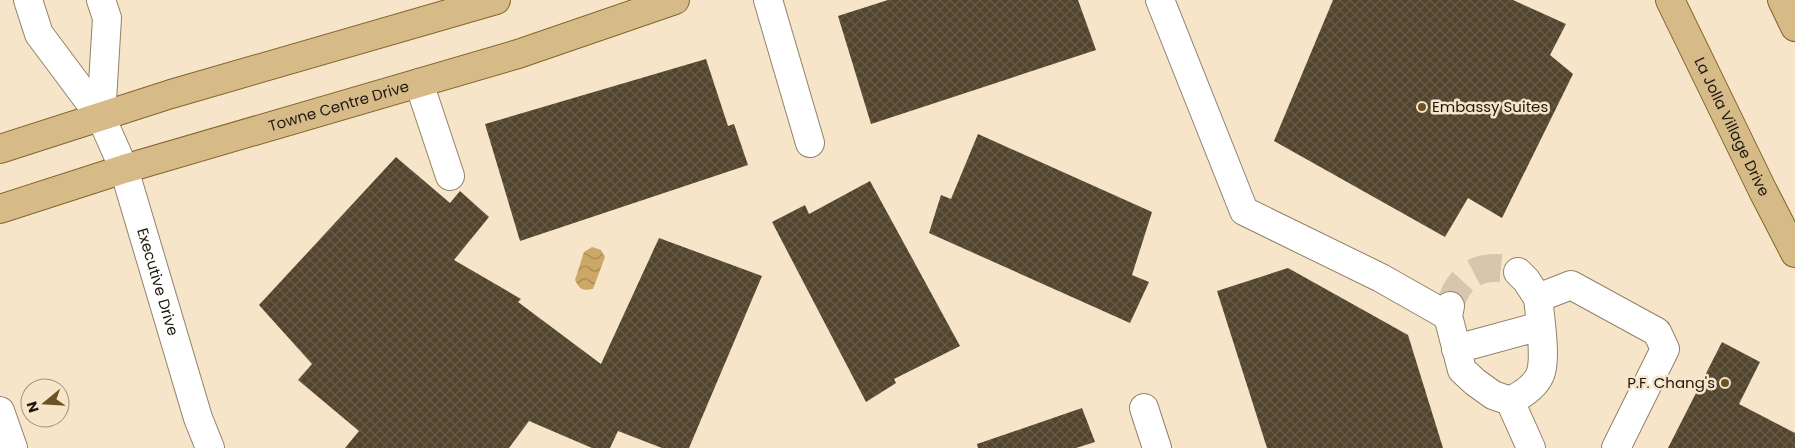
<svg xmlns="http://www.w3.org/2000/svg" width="1795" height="448" font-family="Poppins,sans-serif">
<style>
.water{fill:url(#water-waves)}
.building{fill:url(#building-cross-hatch)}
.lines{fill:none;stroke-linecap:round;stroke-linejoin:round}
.minor-tunnel{stroke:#d6c6ad;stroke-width:28;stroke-dasharray:28 14;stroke-linecap:butt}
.minor-casing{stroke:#928269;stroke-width:30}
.major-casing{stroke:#83642b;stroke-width:30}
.minor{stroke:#fff;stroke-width:28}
.major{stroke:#d6bb89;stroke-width:28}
.poi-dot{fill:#6c5223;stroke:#f6e5c9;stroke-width:2}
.labels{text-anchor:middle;stroke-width:5;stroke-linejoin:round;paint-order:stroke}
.street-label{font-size:15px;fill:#1e180e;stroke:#f6e5c9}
.poi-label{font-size:15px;fill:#1e180e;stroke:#f6e5c9;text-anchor:start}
</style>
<defs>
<pattern id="water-waves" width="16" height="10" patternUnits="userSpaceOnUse" patternTransform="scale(1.25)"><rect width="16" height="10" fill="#cda766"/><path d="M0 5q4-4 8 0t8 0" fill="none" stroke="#a68752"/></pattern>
<pattern id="building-cross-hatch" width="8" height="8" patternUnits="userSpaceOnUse" patternTransform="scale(1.25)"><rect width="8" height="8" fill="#52442d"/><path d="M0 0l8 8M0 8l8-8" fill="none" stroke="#675c49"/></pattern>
</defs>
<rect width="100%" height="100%" fill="#f6e5c9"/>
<path class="water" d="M592,247L601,250L605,257L593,289C583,291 580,290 575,280L584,252Z"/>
<g class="building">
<path d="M888,0H1078L1096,50L871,124L838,16Z"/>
<path d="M1333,0H1513L1566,24L1550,55L1573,74L1502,218L1468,198L1445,237L1274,141Z"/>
<path d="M706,59L728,126L734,124L748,165L520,241L485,124Z"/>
<path d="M978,134L1152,212L1132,275L1149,282L1130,323L929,233L941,195L951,199Z"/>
<path d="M396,157L450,203L460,191L489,217L454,260L521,299L518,302L601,364L659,238L762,276L689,448H662L618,431L610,448H592L529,421L509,448H345L359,431L298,380L312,364L259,305Z"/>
<path d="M870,181L960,346L894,379L896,383L866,402L772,222L805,205L809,214Z"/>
<path d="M1288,268L1408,335L1443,448H1267L1217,291Z"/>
<path d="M1722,342L1760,362L1739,404L1795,433V448H1668Z"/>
<path d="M1082,408L1095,442L1076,448H978L977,444Z"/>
</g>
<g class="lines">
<path class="minor-tunnel" d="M1450,306C1459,272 1485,261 1518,272"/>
<defs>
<g id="minor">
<path id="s1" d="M28,0L39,34L101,117L124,169L198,418L210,448"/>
<path d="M101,0L107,18L101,117"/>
<path d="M768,0L810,143"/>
<path d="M1160,0L1244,211L1381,278L1448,316"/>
<path d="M419,83L450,176"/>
<path d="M1518,272L1526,280L1538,298L1571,285L1657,332L1665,349L1616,448"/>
<path d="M1450,306L1448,316L1462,370L1475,382L1493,395L1510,401L1531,448"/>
<path d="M1456,349L1541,326"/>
<path d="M1510,401C1522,395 1537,386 1541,372C1546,355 1540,317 1538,298"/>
<path d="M1144,408L1157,448"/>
<path d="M0,411L13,448"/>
</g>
<g id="major">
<path id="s2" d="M1670,0L1763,191L1795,253"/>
<path d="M1782,0L1795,27"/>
<path d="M0,149L171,94L496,0"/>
<path id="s3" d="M0,209L124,169L518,54L675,0"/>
</g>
</defs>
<use href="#minor" class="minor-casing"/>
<use href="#major" class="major-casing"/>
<use href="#minor" class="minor"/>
<use href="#major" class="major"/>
</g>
<g class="poi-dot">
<circle cx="1422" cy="107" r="5"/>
<circle cx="1725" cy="383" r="5"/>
</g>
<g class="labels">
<g class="street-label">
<text dy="5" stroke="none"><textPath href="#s3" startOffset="354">Towne Centre Drive</textPath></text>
<text dy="5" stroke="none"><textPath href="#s2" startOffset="141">La Jolla Village Drive</textPath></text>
<text dy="5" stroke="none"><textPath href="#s1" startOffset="314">Executive Drive</textPath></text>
</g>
<g class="poi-label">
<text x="1432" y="112">Embassy Suites</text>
<text x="1715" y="388" text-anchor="end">P.F. Chang's</text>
</g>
</g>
<g transform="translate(45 403) rotate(252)"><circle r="24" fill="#f6e5c9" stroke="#a0937e"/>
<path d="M0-4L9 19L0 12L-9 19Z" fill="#6c5223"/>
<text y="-8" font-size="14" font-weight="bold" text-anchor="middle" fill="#1e180e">N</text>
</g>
</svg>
